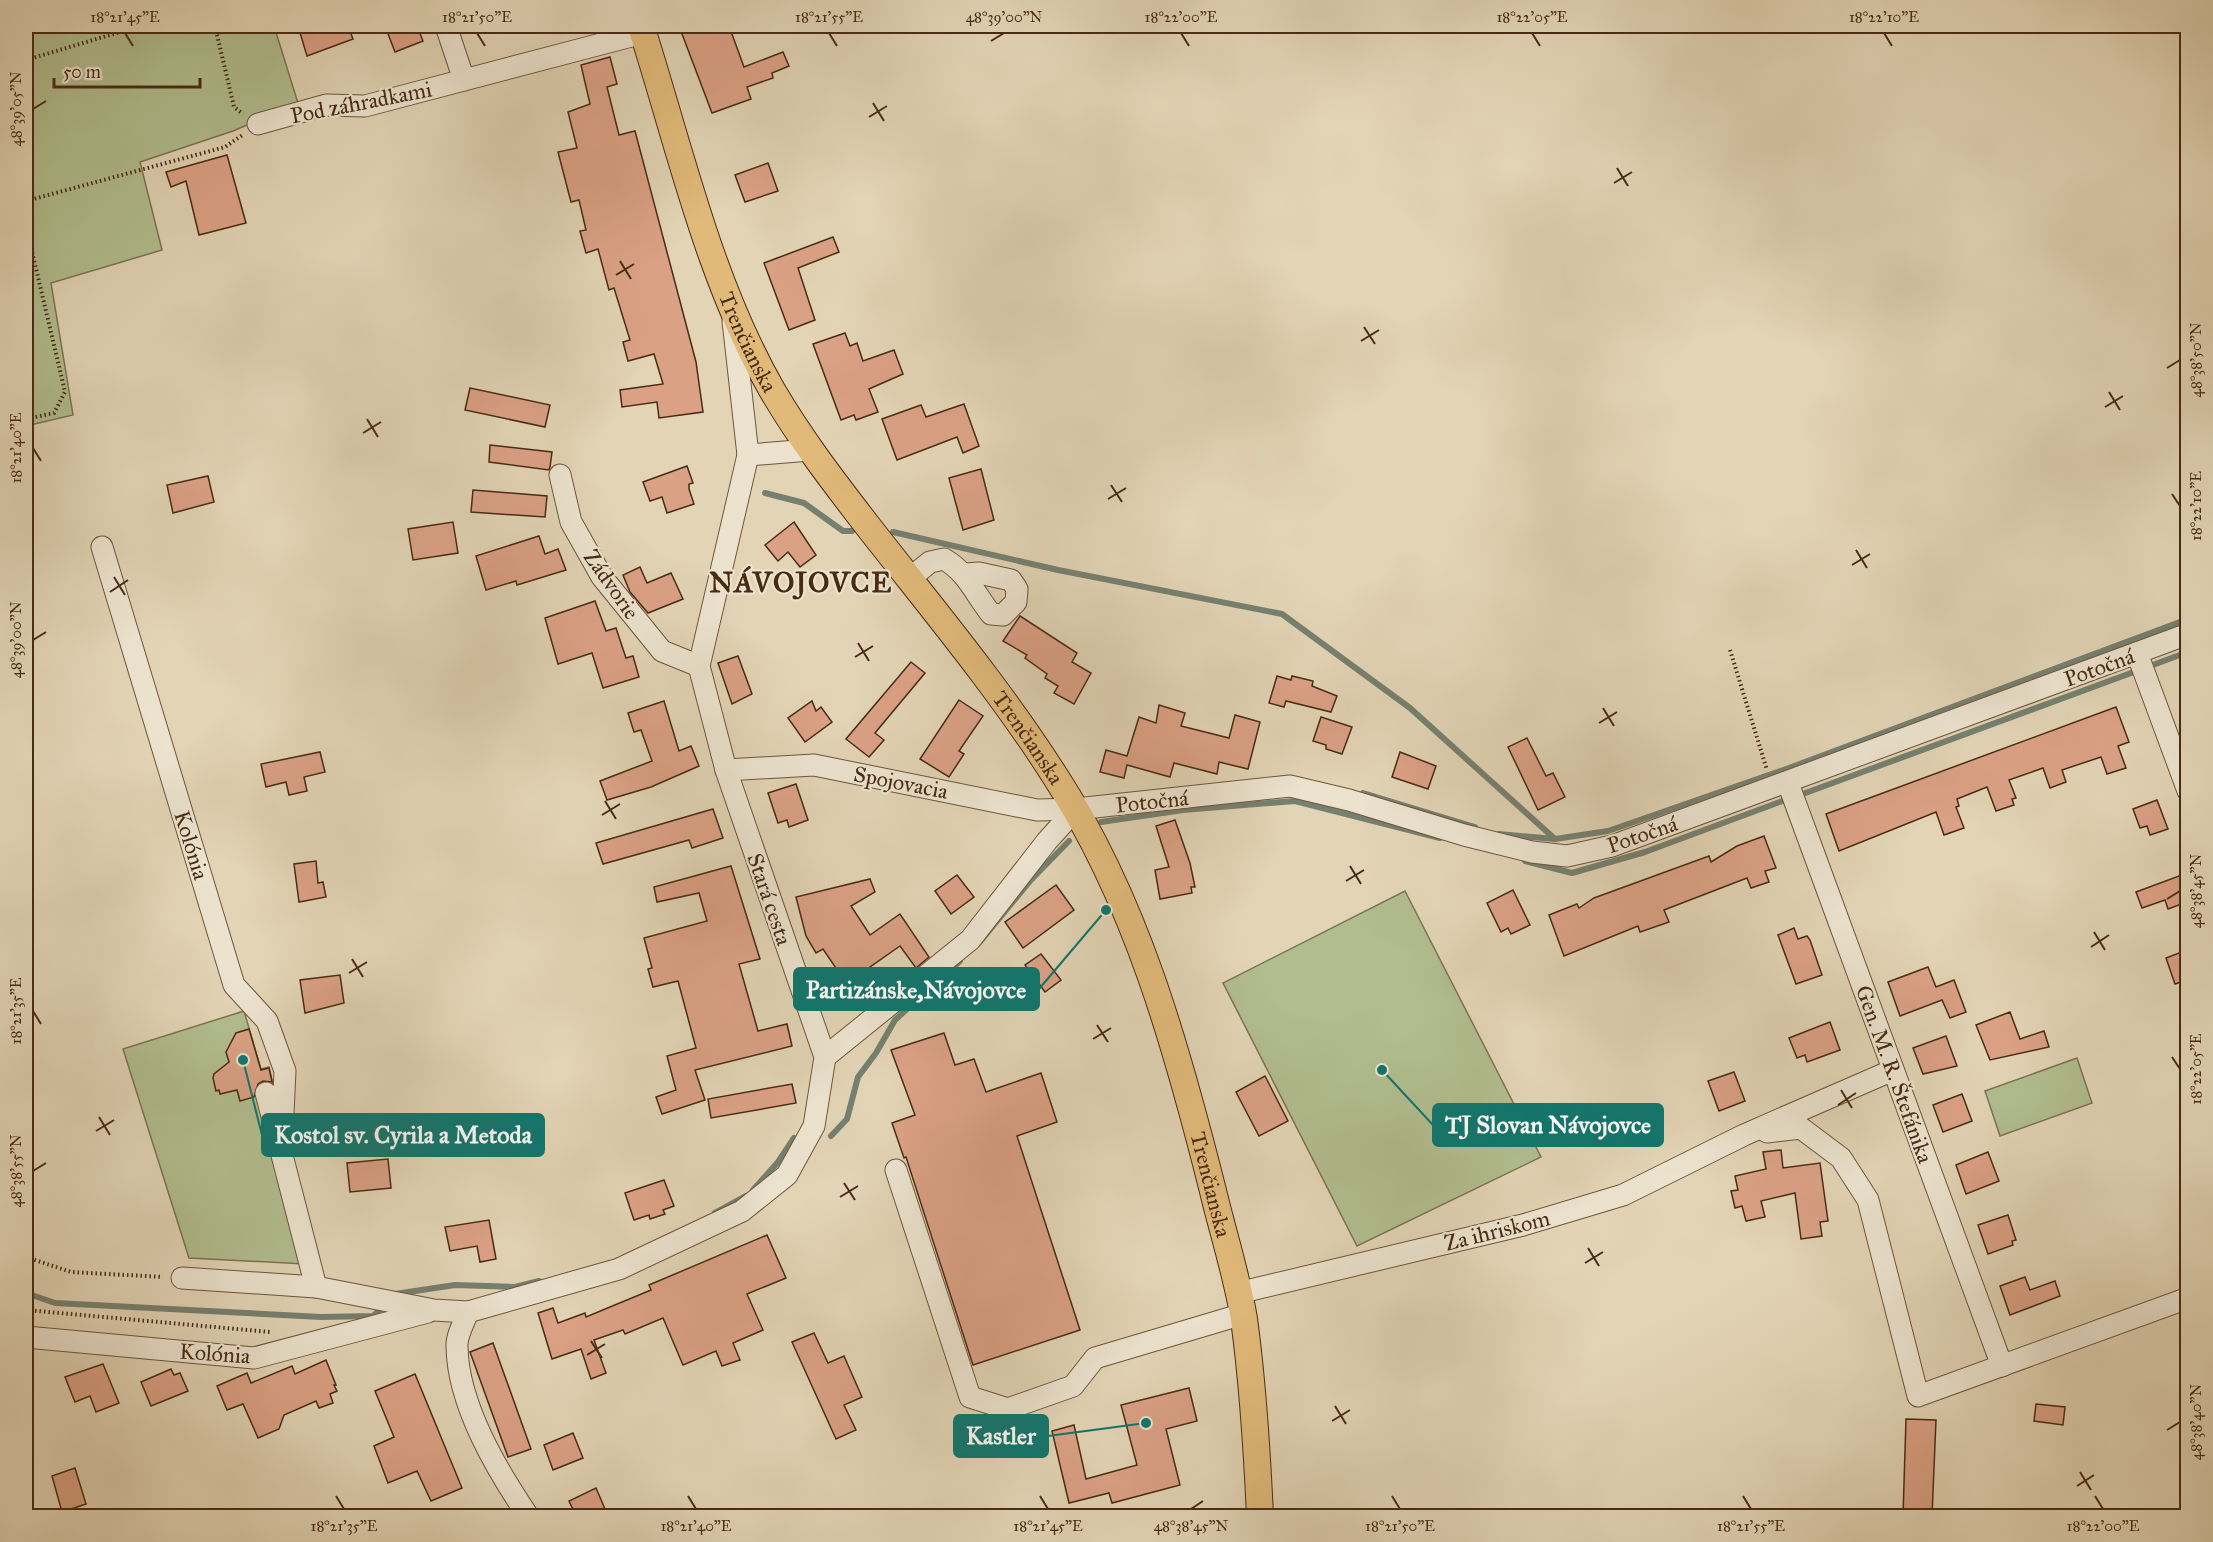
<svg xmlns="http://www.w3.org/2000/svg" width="2213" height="1542" font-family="'IM FELL Great Primer',serif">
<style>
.green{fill:#b1bd8f;stroke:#7c7452;stroke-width:1.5}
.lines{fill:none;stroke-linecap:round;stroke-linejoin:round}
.stream{stroke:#768070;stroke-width:6}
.building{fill:#dba185;stroke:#482b14;stroke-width:1.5}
.minor-casing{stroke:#6e553c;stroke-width:23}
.major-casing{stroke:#482b14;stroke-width:28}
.path{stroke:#482b14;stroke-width:4;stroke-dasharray:1.5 3;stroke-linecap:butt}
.minor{stroke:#ece3cf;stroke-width:21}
.major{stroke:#e1ba7a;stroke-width:26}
.ticks{fill:none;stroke:#482b14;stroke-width:2}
.labels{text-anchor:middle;stroke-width:4.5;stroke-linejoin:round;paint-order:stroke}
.street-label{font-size:22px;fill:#482b14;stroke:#ece3cf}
.district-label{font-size:28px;font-weight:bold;letter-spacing:1.5px;fill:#482b14;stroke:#ece3cf}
.leader{fill:none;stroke:#0f766e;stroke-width:2}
.callout-dot{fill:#0f766e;stroke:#ece3cf;stroke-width:2}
.callout{fill:#0f766e;stroke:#0f766e;stroke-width:2}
.callout-label{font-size:24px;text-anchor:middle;font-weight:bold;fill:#fff}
.neatline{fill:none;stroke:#482b14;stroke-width:2}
.ticks-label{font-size:15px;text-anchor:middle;fill:#482b14}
</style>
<rect width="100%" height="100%" fill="#e2d4b5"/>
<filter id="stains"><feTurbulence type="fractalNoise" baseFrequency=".00333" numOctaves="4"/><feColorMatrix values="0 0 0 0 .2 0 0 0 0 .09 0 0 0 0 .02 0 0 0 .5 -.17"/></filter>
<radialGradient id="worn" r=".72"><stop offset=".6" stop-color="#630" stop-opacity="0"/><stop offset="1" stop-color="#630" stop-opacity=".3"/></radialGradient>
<g class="green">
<path d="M26,26H274L298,103L233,131L140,162L162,250L51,283L73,415L26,426Z"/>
<path d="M1405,891L1541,1157L1357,1246L1223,983Z"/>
<path d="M244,1011L261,1069L269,1067L273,1084L265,1086L305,1264L189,1258L123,1049Z"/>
<path d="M2077,1058L2092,1103L2000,1136L1985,1091Z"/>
</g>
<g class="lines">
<g class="stream">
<path d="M765,493L804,503L843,531H852"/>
<path d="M893,532L1058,570L1282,614L1410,708L1555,839"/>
<path d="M1363,793L1475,827"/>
<path d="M1800,795L2188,652"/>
<path d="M1101,822L1183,810L1295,801L1440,838"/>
<path d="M1499,834L1555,839L1608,831L1789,768L2188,619"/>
<path d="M1525,861L1572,873L1645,852L1785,800"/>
<path d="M978,944L1030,881L1069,841"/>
<path d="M831,1136L847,1119L858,1077L876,1053L895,1020L960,961"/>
<path d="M753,1190L778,1162L794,1138"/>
<path d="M715,1213L746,1196"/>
<path d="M26,1293L55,1303L321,1317L373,1316L381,1309"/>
<path d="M395,1294L455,1285L515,1287L539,1281"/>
</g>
</g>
<g class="building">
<path d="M298,26H348L353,39L307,56Z"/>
<path d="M385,26H417L423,41L395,52Z"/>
<path d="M679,26H729L744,67L783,52L789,66L772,73L773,78L747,87L751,99L712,113Z"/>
<path d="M610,57L617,84L607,87L619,135L635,131L696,362L703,412L659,418L657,402L622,407L620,390L663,384L654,354L628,361L623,342L630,340L614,288L609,290L598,249L586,253L580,231L586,230L579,200L571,202L558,152L577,148L568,112L590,104L581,65Z"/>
<path d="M227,155L246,223L199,235L186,181L171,187L166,172Z"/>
<path d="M768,163L778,191L745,202L735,175Z"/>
<path d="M833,237L839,252L798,268L815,320L789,330L764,263Z"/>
<path d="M845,333L850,346L857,343L863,361L894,350L903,374L869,389L878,412L856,420L854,415L841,420L813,344Z"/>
<path d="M470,388L550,405L545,427L465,410Z"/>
<path d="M964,404L979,446L963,453L957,437L897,460L882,419L921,405L926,417Z"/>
<path d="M490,445L552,452L550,467L549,470L489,462Z"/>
<path d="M687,466L693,483L689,484V489L694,504L667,513L662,497L650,501L643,482Z"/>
<path d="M981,469L994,520L963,530L949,478Z"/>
<path d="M208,476L214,502L173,513L167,485Z"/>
<path d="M473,490L547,496L545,517L471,512Z"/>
<path d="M453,522L458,553L413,560L408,529Z"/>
<path d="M794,522L816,555L800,567L788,552L778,561L765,545Z"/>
<path d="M539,536L545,554L558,549L566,570L517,585L516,581L486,590L476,556Z"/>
<path d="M640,567L647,583L671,573L683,599L648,613L630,592L623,575Z"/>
<path d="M595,601L606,631L616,628L626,658L633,656L639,677L603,688L592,653L558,664L545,618Z"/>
<path d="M1020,616L1077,653L1072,662L1091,673L1074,704L1054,693L1058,686L1045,678L1047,674L1025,658L1027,655L1003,641Z"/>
<path d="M738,656L752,694L732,704L718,663Z"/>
<path d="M911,662L925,673L875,733L884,740L869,757L846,739Z"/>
<path d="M1277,676L1291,680L1292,676L1313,681L1312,686L1337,696L1331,712L1286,701L1284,707L1269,703Z"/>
<path d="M959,700L983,716L959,751L964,754L949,777L920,759Z"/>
<path d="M664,701L679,751L691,746L699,766L651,787L607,800L600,781L652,761L641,730L634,732L628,713Z"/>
<path d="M812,701L816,711L821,707L832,722L805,742L788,718Z"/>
<path d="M1159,705L1185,713L1181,726L1229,738L1235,715L1260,722L1248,769L1219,762L1217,774L1174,763L1170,777L1127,765L1124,778L1100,772L1106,750L1127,756L1139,717L1156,723Z"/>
<path d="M2116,707L2129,742L2118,746L2126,768L2107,774L2101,757L2062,770L2066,782L2050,788L2043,768L2009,780L2016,798L2012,799L2014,805L1996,811L1987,787L1957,799L1959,806L1956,807L1964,828L1944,835L1936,812L1839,851L1826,814Z"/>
<path d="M1321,717L1352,727L1342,754L1326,749V745L1313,741Z"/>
<path d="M1527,738L1546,776L1553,773L1565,797L1538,810L1508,747Z"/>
<path d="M320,752L325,772L304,777L307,791L289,795L286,782L266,787L261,764Z"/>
<path d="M1400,752L1436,766L1428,789L1392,777Z"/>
<path d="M796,784L808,820L789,827L787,820L778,823L768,793Z"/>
<path d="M2157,800L2168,829L2150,835L2147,826L2140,828L2133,809Z"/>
<path d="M713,809L723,838L692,848L689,840L603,864L596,843Z"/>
<path d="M1175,820L1190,863L1195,887H1191L1192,893L1160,899L1155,870L1169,867L1156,826Z"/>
<path d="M1764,836L1776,868L1765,871L1769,882L1751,888L1747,878L1664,910L1669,922L1640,932L1638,926L1564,956L1549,915L1577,904L1579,908L1594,898L1709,856L1711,862L1737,846Z"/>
<path d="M316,861L318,883L323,882L326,897L299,902L294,864Z"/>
<path d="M731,866L760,959L739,964L758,1031L787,1024L792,1046L695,1070L705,1100L662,1114L656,1097L676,1090L667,1056L696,1048L678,981L653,987L648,969L652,968L644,938L707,921L699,893L657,902L654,887Z"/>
<path d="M2187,873V902L2168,909L2165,900L2142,908L2136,892Z"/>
<path d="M957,875L974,897L951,914L935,891Z"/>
<path d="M870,879L875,892L851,906L870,935L900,914L929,957L916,968L900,946L863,972L876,991L859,1002L823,949L816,953L806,936L796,897Z"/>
<path d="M1056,885L1074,910L1023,948L1005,922Z"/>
<path d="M1513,890L1530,925L1511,934L1508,928L1501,932L1487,903Z"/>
<path d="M1794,928L1798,939L1807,936L1810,940L1822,975L1796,984L1778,935Z"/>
<path d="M2187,950V980L2175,984L2166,958Z"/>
<path d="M1041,954L1061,980L1045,992L1025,965Z"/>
<path d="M1928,967L1936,987L1954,980L1966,1012L1950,1018L1942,1000L1900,1016L1888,982Z"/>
<path d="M340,975L344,1003L305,1013L300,980Z"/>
<path d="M2010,1012L2020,1039L2044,1031L2049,1047L1990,1060L1976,1025Z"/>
<path d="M1830,1022L1840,1050L1807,1062L1805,1055L1797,1058L1789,1038Z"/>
<path d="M249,1029L261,1070L269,1068L272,1082L263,1081L258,1084L254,1097L240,1101L237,1090L220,1094L219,1090L216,1091L213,1078L214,1074L229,1062L226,1052L236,1033Z"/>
<path d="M944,1033L955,1065L974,1059L986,1092L1041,1073L1057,1122L1017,1136L1080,1330L973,1365L906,1157L904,1158L892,1123L915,1115L891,1050Z"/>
<path d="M1946,1036L1957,1066L1923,1074L1913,1048Z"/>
<path d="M1734,1072L1745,1101L1719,1111L1708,1081Z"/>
<path d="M1265,1076L1288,1121L1259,1136L1236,1092Z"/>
<path d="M792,1084L796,1103L711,1118L708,1099Z"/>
<path d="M1962,1094L1972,1121L1943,1132L1933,1105Z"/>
<path d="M1781,1150L1783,1168L1820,1163L1828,1221L1820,1222L1822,1236L1801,1239L1795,1193L1761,1201L1765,1217L1746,1221L1742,1206L1735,1208L1731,1191L1738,1190L1735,1176L1766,1169L1763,1152Z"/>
<path d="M1988,1152L1999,1181L1966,1194L1956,1165Z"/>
<path d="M388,1159L391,1188L350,1192L347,1163Z"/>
<path d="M664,1180L674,1206L663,1210L665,1214L650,1219L649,1215L634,1220L625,1193Z"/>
<path d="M2008,1215L2016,1240L2012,1241L2013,1245L1988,1254L1978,1225Z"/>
<path d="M489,1220L496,1259L480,1262L477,1246L450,1251L445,1227Z"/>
<path d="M767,1235L786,1278L747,1294L763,1330L733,1343L740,1360L722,1366L716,1351L683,1365L663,1318L625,1334L623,1330L594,1340L606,1373L591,1379L581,1349L552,1359L538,1313L553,1308L558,1323L585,1313L586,1317L651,1290L649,1285Z"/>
<path d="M2025,1277L2030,1290L2055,1281L2060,1296L2010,1315L2000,1286Z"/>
<path d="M814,1333L828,1363L844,1356L862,1397L844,1405L856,1430L836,1439L792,1342Z"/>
<path d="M493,1343L531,1449L508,1457L470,1352Z"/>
<path d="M326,1360L336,1385H334L337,1391L330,1394L333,1403L319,1408L316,1401L284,1415L279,1429L258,1438L243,1404L227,1410L217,1386L247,1373L251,1383L292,1366L295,1374Z"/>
<path d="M103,1364L119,1403L96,1412L90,1396L75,1402L65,1377Z"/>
<path d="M171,1369L174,1375L180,1373L188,1391L151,1406L141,1382Z"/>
<path d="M415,1374L462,1488L431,1501L417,1471L388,1483L374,1446L394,1437L375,1391Z"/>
<path d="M1189,1388L1197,1421L1166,1429L1180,1485L1112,1503L1109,1493L1069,1503L1052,1431L1074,1425L1086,1479L1137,1465L1121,1405Z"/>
<path d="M2036,1404L2065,1407L2063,1425L2034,1421Z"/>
<path d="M1906,1419L1936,1420L1932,1516H1903Z"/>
<path d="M573,1433L583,1458L553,1470L544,1445Z"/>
<path d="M75,1468L86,1504L62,1512L52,1476Z"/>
<path d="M596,1488L608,1516H576L569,1501Z"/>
</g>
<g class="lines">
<defs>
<g id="minor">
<path d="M446,26L464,80"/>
<path d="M258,124L326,105L365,106L643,33"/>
<path d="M733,321L748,455L810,450"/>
<path d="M560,475L571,522L602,577L662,651L699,666"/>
<path d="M102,547L234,985L267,1021L285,1071L283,1114L276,1132"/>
<path d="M909,579L930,562L944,559C967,572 975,594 991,614L1003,615L1016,602L1017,589L1011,580L979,573L965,574"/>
<path d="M2137,653L2188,791"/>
<path d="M726,770L814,765L1037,810L1076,809L1290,786L1349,800L1464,835L1532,852L1567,856L1612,846L2188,634"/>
<path d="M1788,783L2002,1366"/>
<path d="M825,1057L970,940L1047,841L1076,809"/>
<path d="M266,1093L316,1287"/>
<path d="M1767,1132L1801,1128L1841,1158L1868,1200L1918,1396L2188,1298"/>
<path d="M896,1170L970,1397L1008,1409L1073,1386L1095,1358L1243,1314"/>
<path d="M182,1278L316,1287L434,1310L468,1312L619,1269L742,1211L787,1175L814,1126L825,1057L726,770L699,666L748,455"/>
<path d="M1238,1293L1523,1225L1623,1195L1744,1135L1893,1070"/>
<path d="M468,1312C464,1322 456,1337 457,1347C458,1405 497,1470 528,1516"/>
<path d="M26,1337L254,1358L428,1312"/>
</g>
<g id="major">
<path id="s1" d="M641,26C680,148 708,278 772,390C800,438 833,481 867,525C931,607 999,688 1055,776C1136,900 1177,1048 1213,1191C1223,1233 1237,1276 1244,1319C1253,1385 1257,1450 1260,1516"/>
</g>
</defs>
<use href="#minor" class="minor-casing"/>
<use href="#major" class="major-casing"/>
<g class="path">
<path d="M215,26L234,107L243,114"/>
<path d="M26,60L140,26"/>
<path d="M26,201L225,147L244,134"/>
<path d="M26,226L65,392L54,413L26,419"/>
<path d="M1730,650L1767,770"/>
<path d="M26,1257L71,1272L163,1277"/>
<path d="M26,1310L270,1332"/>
</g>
<use href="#minor" class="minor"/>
<use href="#major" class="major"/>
</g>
<path class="ticks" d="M125,33L133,46M477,33L485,46M829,33L837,46M1181,33L1189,46M1532,33L1540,46M1884,33L1892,46M991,41L1004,33M873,103L884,121M33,109L46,101M869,117L887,106M1617,168L1628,186M1614,183L1632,172M620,261L631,279M616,275L634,264M1364,327L1375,344M1361,341L1379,330M2167,368L2180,360M2109,392L2120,410M2105,407L2123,396M367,419L378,437M363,433L381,422M33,448L41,461M1111,485L1122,502M2172,494L2180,506M1108,499L1126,488M1856,550L1867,568M1852,565L1870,554M114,577L125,595M110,592L128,580M33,640L46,632M858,643L869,661M855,657L873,646M1603,708L1614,726M1599,723L1617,712M605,801L616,819M602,815L620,804M1350,866L1361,884M1346,881L1364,870M2167,899L2180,891M2094,932L2105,950M2091,947L2109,935M352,959L363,977M349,973L367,962M33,1011L41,1024M1097,1025L1108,1042M1093,1039L1111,1028M2172,1057L2180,1069M1841,1090L1852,1108M1838,1105L1856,1093M99,1117L110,1135M96,1131L114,1120M33,1171L46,1163M844,1183L855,1200M840,1197L858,1186M1588,1248L1599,1266M1585,1263L1603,1252M591,1341L602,1358M587,1355L605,1344M1335,1406L1346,1424M1332,1421L1350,1410M2167,1430L2180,1422M2080,1472L2091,1490M2077,1486L2094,1475M336,1496L344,1509M688,1496L696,1509M1040,1496L1048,1509M1392,1496L1400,1509M1743,1496L1751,1509M2095,1496L2103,1509M1191,1509L1203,1501"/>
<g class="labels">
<g class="street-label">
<text transform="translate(361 102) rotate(-11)" y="8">Pod záhradkami</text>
<text dy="8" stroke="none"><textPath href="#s1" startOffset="334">Trenčianska</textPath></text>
<text transform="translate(612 584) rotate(55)" y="8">Zádvorie</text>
<text transform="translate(2099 667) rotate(-20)" y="8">Potočná</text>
<text dy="8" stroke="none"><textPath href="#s1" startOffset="820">Trenčianska</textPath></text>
<text transform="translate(901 782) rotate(11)" y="8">Spojovacia</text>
<text transform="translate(1152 801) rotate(-6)" y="8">Potočná</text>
<text transform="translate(1642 834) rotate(-19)" y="8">Potočná</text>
<text transform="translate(192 845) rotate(73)" y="8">Kolónia</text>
<text transform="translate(770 899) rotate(71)" y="8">Stará cesta</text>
<text transform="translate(1895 1074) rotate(70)" y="8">Gen. M. R. Štefánika</text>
<text dy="8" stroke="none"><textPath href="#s1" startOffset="1306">Trenčianska</textPath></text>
<text transform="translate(1497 1230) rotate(-14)" y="8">Za ihriskom</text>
<text transform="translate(215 1353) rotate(4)" y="8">Kolónia</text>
</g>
<g class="district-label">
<text x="801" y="592">NÁVOJOVCE</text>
</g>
</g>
<path class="leader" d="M1106 910L1039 989M1382 1070L1433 1125M243 1060L262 1135M1146 1423L1048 1436"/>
<g class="callout-dot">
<circle cx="1106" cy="910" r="6"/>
<circle cx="1382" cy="1070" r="6"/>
<circle cx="243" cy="1060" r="6"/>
<circle cx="1146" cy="1423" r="6"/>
</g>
<g class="callout">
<rect x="794" y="968" width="245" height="42" rx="6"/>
<rect x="1433" y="1104" width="230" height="42" rx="6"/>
<rect x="262" y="1114" width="282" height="42" rx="6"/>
<rect x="954" y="1415" width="94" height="42" rx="6"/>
</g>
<g class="callout-label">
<text x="916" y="998">Partizánske,Návojovce</text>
<text x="1548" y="1133">TJ Slovan Návojovce</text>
<text x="403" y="1143">Kostol sv. Cyrila a Metoda</text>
<text x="1001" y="1444">Kastler</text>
</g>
<rect width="2213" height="1542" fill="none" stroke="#e2d4b5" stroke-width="66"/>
<path d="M54 78v9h146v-9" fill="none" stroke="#482b14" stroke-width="3"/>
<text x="63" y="78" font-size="18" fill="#482b14" stroke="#ece3cf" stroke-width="4.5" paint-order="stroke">50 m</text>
<rect x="33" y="33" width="2147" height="1476" class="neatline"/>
<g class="ticks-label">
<text x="125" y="22">18°21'45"E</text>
<text x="477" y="22">18°21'50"E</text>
<text x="829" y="22">18°21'55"E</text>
<text x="1004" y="22">48°39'00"N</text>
<text x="1181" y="22">18°22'00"E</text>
<text x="1532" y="22">18°22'05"E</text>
<text x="1884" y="22">18°22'10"E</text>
<text transform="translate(16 109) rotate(-90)" y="5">48°39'05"N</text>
<text transform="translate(2196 360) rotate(-90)" y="5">48°38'50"N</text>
<text transform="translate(16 448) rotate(-90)" y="5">18°21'40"E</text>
<text transform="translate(2196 506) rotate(-90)" y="5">18°22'10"E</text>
<text transform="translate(16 640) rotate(-90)" y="5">48°39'00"N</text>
<text transform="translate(2196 891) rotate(-90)" y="5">48°38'45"N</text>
<text transform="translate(16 1011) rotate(-90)" y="5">18°21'35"E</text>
<text transform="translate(2196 1069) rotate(-90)" y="5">18°22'05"E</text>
<text transform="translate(16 1171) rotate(-90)" y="5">48°38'55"N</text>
<text transform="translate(2196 1422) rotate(-90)" y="5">48°38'40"N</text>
<text x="344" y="1531">18°21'35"E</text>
<text x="696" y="1531">18°21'40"E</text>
<text x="1048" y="1531">18°21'45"E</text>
<text x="1191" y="1531">48°38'45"N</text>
<text x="1400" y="1531">18°21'50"E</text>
<text x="1751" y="1531">18°21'55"E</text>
<text x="2103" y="1531">18°22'00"E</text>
</g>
<rect width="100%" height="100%" filter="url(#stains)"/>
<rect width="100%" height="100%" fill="url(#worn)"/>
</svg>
